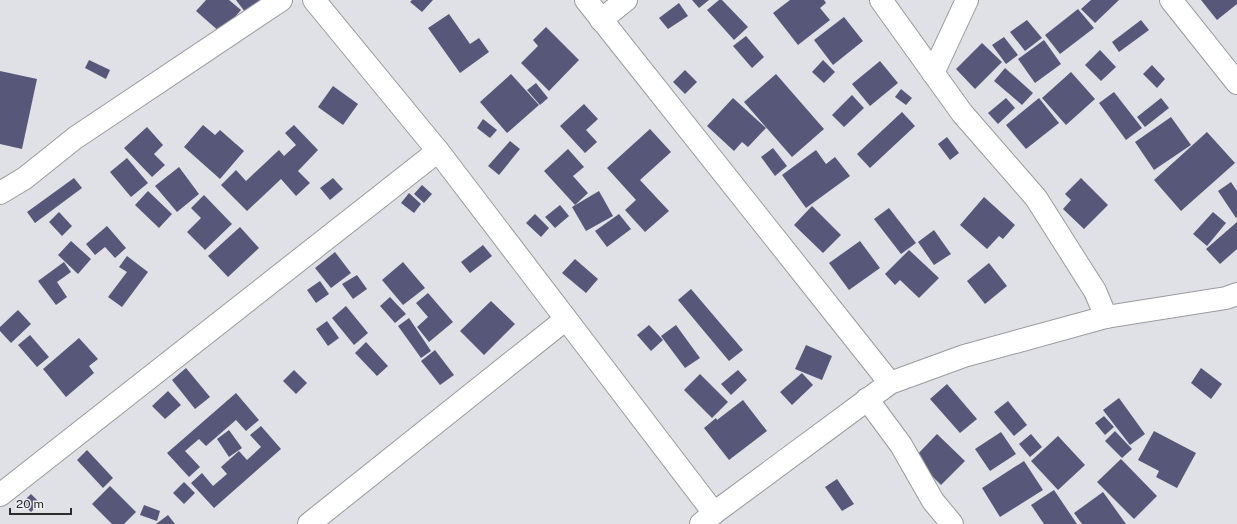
<svg xmlns="http://www.w3.org/2000/svg" width="1237" height="524" font-family="'Public Sans',sans-serif">
<style>
.building{fill:#57577a}
.lines{fill:none;stroke-linecap:round;stroke-linejoin:round}
.minor-casing{stroke:#9a9aa0;stroke-width:24}
.minor{stroke:#fff;stroke-width:22}
</style>
<rect width="100%" height="100%" fill="#e0e0e7"/>
<g class="building">
<path d="M206,0H229L241,10L221,33L196,11Z"/>
<path d="M236,0H260L245,12Z"/>
<path d="M412,0H433L422,12L410,2Z"/>
<path d="M692,0H709L699,8Z"/>
<path d="M719,0H722L748,27L734,40L707,10Z"/>
<path d="M790,0H824L826,3L820,8L830,20L798,45L773,13Z"/>
<path d="M1091,0H1119L1095,23L1081,9Z"/>
<path d="M1201,0H1237V4L1217,20Z"/>
<path d="M679,3L688,16L668,29L659,18Z"/>
<path d="M1078,9L1094,28L1060,54L1045,35Z"/>
<path d="M449,14L470,44L479,38L489,52L460,73L428,28Z"/>
<path d="M844,17L863,41L833,65L814,40Z"/>
<path d="M1027,20L1042,38L1025,51L1010,32Z"/>
<path d="M1141,20L1149,30L1119,52L1112,42Z"/>
<path d="M546,27L579,60L549,91L521,63L538,46L533,40Z"/>
<path d="M746,36L764,57L752,68L733,46Z"/>
<path d="M1004,37L1018,55L1006,64L992,45Z"/>
<path d="M1044,40L1061,64L1035,83L1018,59Z"/>
<path d="M982,43L1002,62L975,89L956,69Z"/>
<path d="M1100,50L1116,67L1101,81L1085,65Z"/>
<path d="M89,60L110,70L106,79L85,68Z"/>
<path d="M823,60L835,72L824,83L812,72Z"/>
<path d="M880,61L898,83L870,106L852,84Z"/>
<path d="M1152,65L1165,79L1157,88L1143,74Z"/>
<path d="M1005,68L1033,93L1022,105L994,81Z"/>
<path d="M685,70L697,82L685,94L673,82Z"/>
<path d="M0,71L37,79L22,149L0,144Z"/>
<path d="M1071,72L1095,99L1066,125L1042,98Z"/>
<path d="M511,74L539,105L507,133L480,102Z"/>
<path d="M776,74L824,129L792,157L744,102Z"/>
<path d="M536,83L548,98L540,105L527,90Z"/>
<path d="M333,86L358,104L343,125L318,107Z"/>
<path d="M901,89L912,98L906,105L895,97Z"/>
<path d="M1114,92L1142,128L1126,140L1099,103Z"/>
<path d="M852,95L864,108L844,127L832,115Z"/>
<path d="M733,98L766,128L748,147L742,142L734,151L707,126Z"/>
<path d="M1006,98L1015,108L998,124L988,113Z"/>
<path d="M1039,98L1059,123L1026,149L1006,125Z"/>
<path d="M1161,98L1169,108L1145,127L1137,117Z"/>
<path d="M584,104L598,119L586,130L597,142L585,153L560,126Z"/>
<path d="M902,112L915,126L870,168L857,154Z"/>
<path d="M1171,117L1191,145L1154,170L1135,142Z"/>
<path d="M483,119L497,130L490,138L477,128Z"/>
<path d="M203,125L215,135L220,130L244,151L220,179L184,147Z"/>
<path d="M294,125L318,150L298,171L310,183L296,196L281,179L247,211L221,185L236,170L246,181L279,150L284,156L296,145L285,133Z"/>
<path d="M147,127L163,145L154,154L165,165L152,177L124,148Z"/>
<path d="M650,129L671,152L640,180L669,211L645,232L625,210L636,200L607,168Z"/>
<path d="M1207,132L1235,163L1181,211L1154,180Z"/>
<path d="M947,137L959,153L950,160L938,144Z"/>
<path d="M510,141L520,149L499,175L488,166Z"/>
<path d="M773,148L787,166L775,176L761,157Z"/>
<path d="M568,149L584,167L573,176L588,193L575,205L544,171Z"/>
<path d="M816,150L826,164L835,157L850,176L806,208L782,175Z"/>
<path d="M127,158L148,183L131,197L110,172Z"/>
<path d="M179,167L199,194L177,212L155,186Z"/>
<path d="M74,178L82,188L35,223L27,212Z"/>
<path d="M333,178L343,189L330,200L320,188Z"/>
<path d="M1081,178L1108,205L1084,229L1063,209L1071,200L1065,194Z"/>
<path d="M1231,182L1237,191V217L1236,218L1218,191Z"/>
<path d="M422,185L432,194L424,203L414,194Z"/>
<path d="M148,191L172,214L159,228L135,205Z"/>
<path d="M599,191L613,216L586,231L572,207Z"/>
<path d="M409,193L421,204L414,213L401,203Z"/>
<path d="M204,195L232,224L205,250L187,232L201,218L191,208Z"/>
<path d="M984,197L1015,225L1003,239L999,236L987,249L960,225Z"/>
<path d="M560,205L569,216L555,228L545,217Z"/>
<path d="M812,206L841,235L823,253L794,225Z"/>
<path d="M889,208L916,243L901,254L874,219Z"/>
<path d="M59,212L72,226L62,236L49,222Z"/>
<path d="M1213,212L1226,223L1207,246L1193,234Z"/>
<path d="M535,214L549,228L541,237L526,223Z"/>
<path d="M619,214L631,229L607,247L595,231Z"/>
<path d="M1237,222V249L1220,264L1206,249Z"/>
<path d="M107,226L126,248L115,258L105,247L95,255L86,244Z"/>
<path d="M240,227L259,248L228,277L208,256Z"/>
<path d="M934,230L951,254L934,265L918,242Z"/>
<path d="M71,241L91,259L78,274L58,255Z"/>
<path d="M860,241L880,268L849,290L829,263Z"/>
<path d="M483,245L492,256L470,273L461,262Z"/>
<path d="M909,250L939,278L919,298L900,280L895,285L885,274Z"/>
<path d="M335,252L351,273L331,288L315,268Z"/>
<path d="M127,256L148,272L122,307L108,297L127,272L119,267Z"/>
<path d="M575,259L598,279L586,293L562,273Z"/>
<path d="M64,262L71,272L57,282L67,297L56,305L38,281Z"/>
<path d="M403,262L425,288L403,305L382,280Z"/>
<path d="M989,263L1007,286L985,304L967,281Z"/>
<path d="M357,275L367,289L353,299L342,284Z"/>
<path d="M320,281L329,294L316,303L307,290Z"/>
<path d="M691,289L743,350L729,361L678,300Z"/>
<path d="M428,293L453,322L429,342L417,327L428,317L416,303Z"/>
<path d="M390,297L406,314L395,323L380,306Z"/>
<path d="M491,301L515,324L484,355L460,331Z"/>
<path d="M346,306L368,333L354,345L332,318Z"/>
<path d="M18,310L31,324L11,343L0,331V327Z"/>
<path d="M409,318L431,351L421,358L398,326Z"/>
<path d="M327,321L339,338L328,346L316,329Z"/>
<path d="M649,325L663,340L651,351L637,335Z"/>
<path d="M676,325L700,358L685,368L661,336Z"/>
<path d="M30,335L49,357L37,367L18,345Z"/>
<path d="M79,338L98,359L89,366L94,373L66,397L43,369Z"/>
<path d="M366,342L388,366L377,376L355,353Z"/>
<path d="M806,345L832,356L822,380L795,369Z"/>
<path d="M435,350L454,375L440,385L421,361Z"/>
<path d="M186,368L210,397L195,409L172,380Z"/>
<path d="M1201,368L1222,384L1211,399L1191,383Z"/>
<path d="M294,370L307,383L296,394L283,381Z"/>
<path d="M738,370L747,380L731,395L721,384Z"/>
<path d="M802,373L813,385L792,405L780,392Z"/>
<path d="M700,374L728,402L712,418L684,390Z"/>
<path d="M947,384L977,419L960,433L930,399Z"/>
<path d="M168,391L181,405L165,419L152,406Z"/>
<path d="M236,393L259,420L246,431L236,420L206,446L199,439L185,451L200,467L189,477L167,453Z"/>
<path d="M1119,398L1145,434L1130,445L1103,410Z"/>
<path d="M743,400L767,431L729,460L704,428L716,418L717,420Z"/>
<path d="M1008,401L1027,425L1014,436L994,412Z"/>
<path d="M1104,416L1114,427L1105,435L1095,423Z"/>
<path d="M261,426L281,449L214,508L191,483L202,473L213,486L227,474L221,467L239,451L247,460L261,447L250,435Z"/>
<path d="M229,430L242,448L229,457L217,439Z"/>
<path d="M1115,431L1132,449L1122,458L1105,441Z"/>
<path d="M1154,431L1196,453L1177,488L1156,477L1159,471L1138,460Z"/>
<path d="M1001,432L1016,454L990,471L975,449Z"/>
<path d="M937,434L965,461L941,485L914,458Z"/>
<path d="M1031,434L1042,447L1030,457L1019,444Z"/>
<path d="M1058,436L1085,465L1058,490L1031,461Z"/>
<path d="M87,450L113,478L103,488L77,460Z"/>
<path d="M1121,459L1157,496L1134,519L1097,482Z"/>
<path d="M1024,461L1043,490L1000,517L982,488Z"/>
<path d="M837,479L854,504L842,511L825,487Z"/>
<path d="M184,482L195,493L184,504L173,493Z"/>
<path d="M110,486L136,512L124,524H112L92,504Z"/>
<path d="M1054,490L1077,524H1044L1031,505Z"/>
<path d="M1103,492L1126,524H1082L1074,513Z"/>
<path d="M31,494L40,503L31,512L22,503Z"/>
<path d="M144,505L160,511L157,521L140,515Z"/>
<path d="M168,515L175,524H156Z"/>
</g>
<g class="lines">
<defs>
<g id="minor">
<path d="M314,0L438,151L714,513L701,524"/>
<path d="M586,0L890,383"/>
<path d="M881,0L962,113L1036,198L1095,291L1106,317"/>
<path d="M1171,0L1237,83"/>
<path d="M601,20L626,0"/>
<path d="M933,73L967,0"/>
<path d="M0,193L25,178L75,138L281,0"/>
<path d="M867,399L901,445L933,501L952,524"/>
<path d="M0,495L438,151"/>
<path d="M714,513L890,383L964,356L1106,317L1226,298L1237,294"/>
<path d="M309,524L566,319"/>
</g>
</defs>
<use href="#minor" class="minor-casing"/>
<use href="#minor" class="minor"/>
</g>
<path d="M10 508v6h61v-6" fill="none" stroke="#2d2d2f" stroke-width="2"/>
<text x="16" y="508" font-size="12" fill="#2d2d2f" stroke="#edeef4" stroke-width="3" paint-order="stroke">20 m</text>
</svg>
